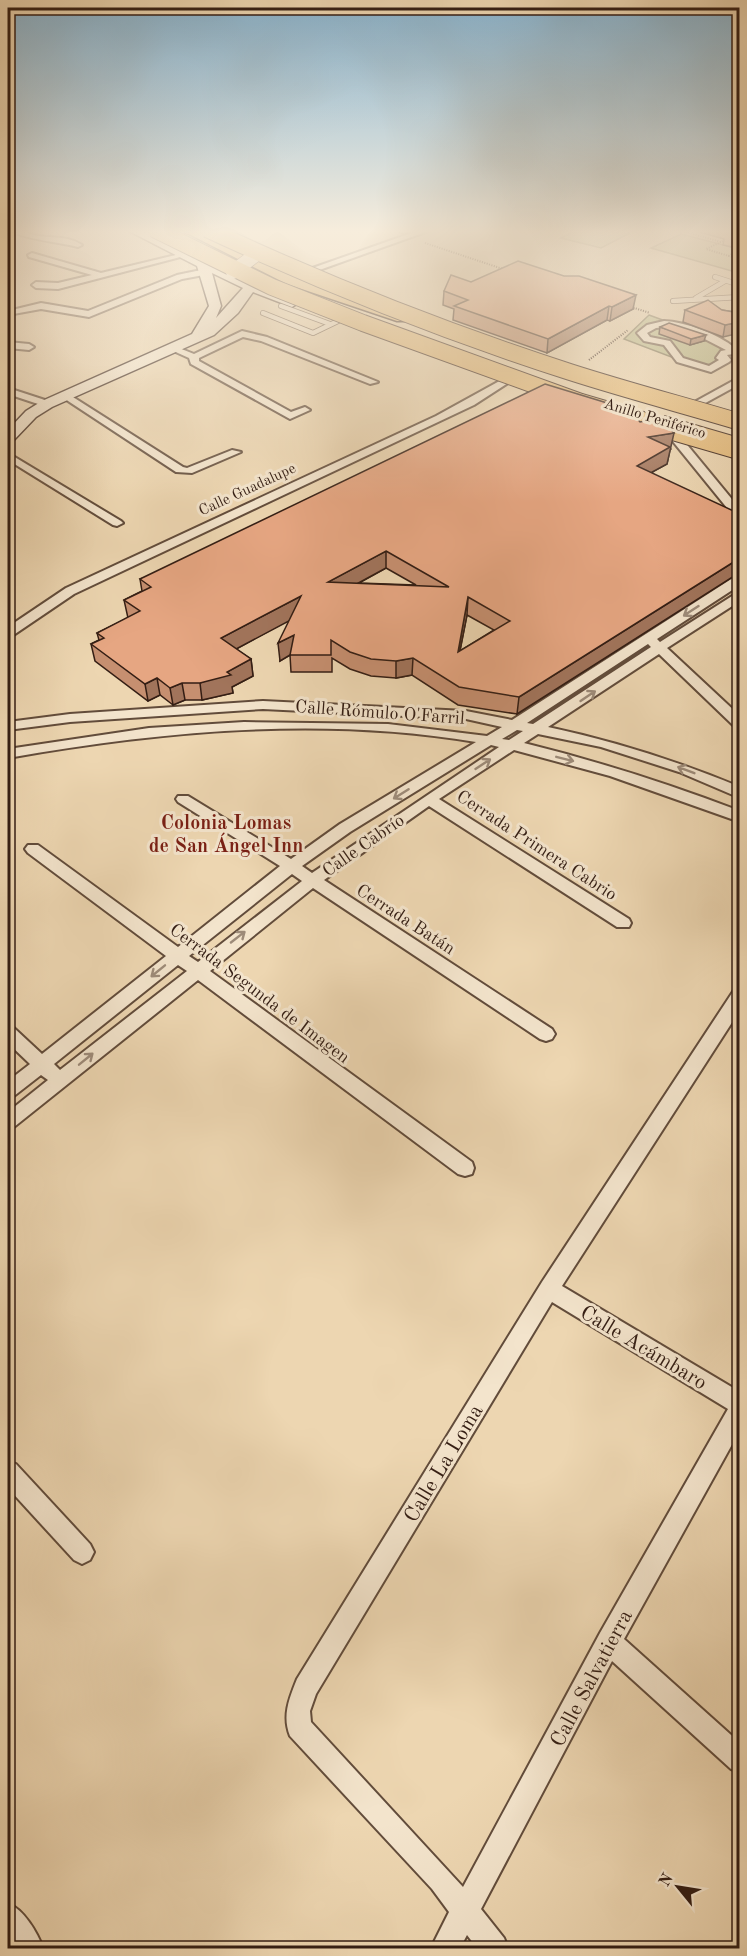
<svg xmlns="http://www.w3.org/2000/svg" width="747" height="1956" font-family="'Old Standard TT',serif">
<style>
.green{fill:#bcbd89;stroke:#786e4e;stroke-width:1.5}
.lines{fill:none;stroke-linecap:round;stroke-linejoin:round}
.lane-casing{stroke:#624c3b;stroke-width:6}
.street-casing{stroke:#624c3b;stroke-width:4}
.secondary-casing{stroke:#341e14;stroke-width:3}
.highway-casing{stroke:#341e14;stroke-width:3}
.path{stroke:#341e14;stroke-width:2;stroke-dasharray:1 1.5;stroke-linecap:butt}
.lane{stroke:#f3e4cc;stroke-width:4.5}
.street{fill:#f3e4cc;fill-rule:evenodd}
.secondary{fill:#f3e4cc;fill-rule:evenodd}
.highway{fill:#e6bb78;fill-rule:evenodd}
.secondary-bridge-casing{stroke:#341e14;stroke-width:15;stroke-linecap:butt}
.highway-bridge-far1-casing{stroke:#341e14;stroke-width:18;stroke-linecap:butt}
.highway-bridge-casing{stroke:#341e14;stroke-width:23;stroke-linecap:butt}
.secondary-bridge{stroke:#f3e4cc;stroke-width:14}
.highway-bridge-far1{stroke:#e6bb78;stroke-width:16}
.highway-bridge{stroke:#e6bb78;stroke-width:21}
.wall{fill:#c68f70;stroke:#341e14;stroke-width:1.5;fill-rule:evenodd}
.shaded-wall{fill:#a1745b;stroke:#341e14;stroke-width:1.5}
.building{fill:#e6a682;stroke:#341e14;stroke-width:1.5;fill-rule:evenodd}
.oneway{stroke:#9d8b79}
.labels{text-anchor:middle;stroke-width:6;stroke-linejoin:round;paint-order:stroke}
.far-street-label{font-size:15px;fill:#341e14;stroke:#f3e4cc}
.street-label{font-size:18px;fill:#341e14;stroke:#f3e4cc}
.neighbourhood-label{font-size:20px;font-weight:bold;fill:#7a1f14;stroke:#f3e4cc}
.near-street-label{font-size:21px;fill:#341e14;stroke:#f3e4cc}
</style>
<rect width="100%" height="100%" fill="#edd6b1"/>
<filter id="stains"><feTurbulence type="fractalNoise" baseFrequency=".00333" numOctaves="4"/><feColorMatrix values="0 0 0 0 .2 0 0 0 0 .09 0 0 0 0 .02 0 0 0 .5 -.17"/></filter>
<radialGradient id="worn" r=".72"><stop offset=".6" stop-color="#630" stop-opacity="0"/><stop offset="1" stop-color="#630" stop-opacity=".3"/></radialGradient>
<g class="green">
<path d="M578,229H608L628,234L601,248L561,238Z"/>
<path d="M681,234L739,249V273L651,248Z"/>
<path d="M649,315L739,348V355L708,371L624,339Z"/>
</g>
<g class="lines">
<defs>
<g id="lane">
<path d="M715,277L740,285"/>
<path d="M696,298L725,281"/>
<path d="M673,301L740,297"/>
<path d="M281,306L330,324"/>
<path d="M263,313L313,333L338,321"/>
</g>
<g id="street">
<path d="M12,229C21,229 27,233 35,235C51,239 67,235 82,245L78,247C55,241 34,241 12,232Z"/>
<path d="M423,229H434L311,273L304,271Z"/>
<path d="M32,253L101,273L184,253L188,255L58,289L36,288L32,285L36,282L58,283L92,275L29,257L28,255Z"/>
<path d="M206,269L209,270V274L182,279L89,317L41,309L8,315V311L41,303L88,311L177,275Z"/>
<path d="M664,321C686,322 718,334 735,348L740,347V353L727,355L731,360L729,362L711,372L677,362L664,345L644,341L637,333L647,325ZM667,327L699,336L726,350L721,351L716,358L719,360L709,366L683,358L670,341L650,337L647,333L656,328Z"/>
<path d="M242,331L267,337L378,382L370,384L261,341L243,337L199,358V361L291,412L305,407L310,410L290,419L191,364L189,358L169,349L174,346L194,354Z"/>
<path d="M8,342L29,344L34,347L29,350L8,348Z"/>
<path d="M740,377V384L698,407L689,405Z"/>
<path d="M505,378L508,379V383L474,405L74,594L12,636L8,637V627L66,588L436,416Z"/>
<path d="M8,388L51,402L52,404L47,407L8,394Z"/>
<path d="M65,392L183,467L187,468L232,450L241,452L192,473L176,472L62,397L60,395Z"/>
<path d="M675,434L679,435L740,509V520L736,519L671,439V435Z"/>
<path d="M8,453L121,521L123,523L117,526L113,525L8,460Z"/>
<path d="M736,576H740V585L657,639L660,642L740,591V601L667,648L740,716V728L735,727L659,654L548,727C614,741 677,761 740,787V798L679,772L601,747L538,734L524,743C597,761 669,784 740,811V822L610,776L514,750L439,799L629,919L631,923L629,927H617L429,806L324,880L552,1029L555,1034L552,1039L546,1041L540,1039L313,888L210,971L472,1162L474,1168L472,1174L465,1176L458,1174L198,980L14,1127L8,1130V1112L48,1080L41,1075L14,1096L8,1098V1081L30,1064L8,1043V1026L14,1028L42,1054L166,956L28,853L25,849L28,845H38L178,947L280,866L178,802L176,799L178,796H188L291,859L340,824L476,742C321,716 161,731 8,758V749L149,728L244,722L388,724L487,736L502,727L466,719L263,709L70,722L8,730V722L70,714L263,701L466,711L512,720ZM648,644L651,647L533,724L527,723ZM517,730L523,731L509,740L502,739ZM491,745L499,747L312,873L302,866L350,832ZM292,874L302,881L198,962L189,956ZM178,965L187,971L60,1070L54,1064Z"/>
<path d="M740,989V1010L562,1286L740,1392V1430L624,1639L740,1743V1772L731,1769L612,1661L481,1909L504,1938L508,1948H477L467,1935L460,1948H431L449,1912L432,1889L290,1736C282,1716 289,1699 297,1679L542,1282L734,990ZM552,1302L728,1409L600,1633L463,1887L311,1722L310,1711L316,1694Z"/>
<path d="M8,1461L16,1464L90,1544L94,1552L90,1560L82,1564L74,1560L8,1488Z"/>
<path d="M8,1903C24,1910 37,1932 43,1948H13L8,1940Z"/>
</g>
<path id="secondary" d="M125,229H140L248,281L251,278H259L261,281L258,286L298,303L292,307L253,292L238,313L214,335L52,407L36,417L13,441L8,442V430L26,411L42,401L192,334L209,306L197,266ZM212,273L243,288L216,318L221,306Z"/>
<path id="highway" d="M183,229H201L299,278L409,315L411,318L409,321H397L287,284L185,232Z"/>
</defs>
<use href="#lane" class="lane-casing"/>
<use href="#street" class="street-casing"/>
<use href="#secondary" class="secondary-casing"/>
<use href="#highway" class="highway-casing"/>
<g class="path">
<path d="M686,232L721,242L728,237"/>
<path d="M721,242L706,249L729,256"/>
<path d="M425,243L506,270"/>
<path d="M740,249L729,256L740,259"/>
<path d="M631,307L650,313"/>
<path d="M589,360L628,330"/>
</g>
<use href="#lane" class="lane"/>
<use href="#street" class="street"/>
<use href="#secondary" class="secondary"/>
<use href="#highway" class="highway"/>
<defs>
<path id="secondary-bridge" d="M233,272L254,256"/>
<g id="highway-bridge-far1">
<path d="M154,229L272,287L363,323L581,402L666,427"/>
<path d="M207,229C325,284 446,332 570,372C626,390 683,405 740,422"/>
</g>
<path id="highway-bridge" d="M661,426L740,449"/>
</defs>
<use href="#secondary-bridge" class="secondary-bridge-casing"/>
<use href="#highway-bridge-far1" class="highway-bridge-far1-casing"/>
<use href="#highway-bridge" class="highway-bridge-casing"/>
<use href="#secondary-bridge" class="secondary-bridge"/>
<use href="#highway-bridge-far1" class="highway-bridge-far1"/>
<use href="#highway-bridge" class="highway-bridge"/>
</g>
<g class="wall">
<path d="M391,229H419L403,234Z"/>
<path d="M696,229H740V249L723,245L724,239L696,231Z"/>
<path d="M471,282L633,309L610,321L607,320L547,353L453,320L454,309L443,305L444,291Z"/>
<path d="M685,310H722L740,313L723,337L683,322Z"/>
<path d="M660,327L704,341L690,345L659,334Z"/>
<path d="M640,422L671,449L670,450L667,464L652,472L737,574L517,714L458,705L412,675L396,678L371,676L350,669L332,658V672H291L290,655L280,661L289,620L236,649L251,659L253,676L232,687L233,693L202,700H185L173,705L160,695L148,701L95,661L91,644L99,640L97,633L128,618L124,600L142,591L140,579ZM386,568L416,585L359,583ZM467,615L494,630L460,651Z"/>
</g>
<g class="shaded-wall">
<path d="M403,229H419L403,234Z"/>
<path d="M636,295L633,309L610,321L612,307Z"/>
<path d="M609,306L607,320L547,353L548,339Z"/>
<path d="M740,322V333L723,337L725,325Z"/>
<path d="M706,335L704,341L690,345L691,339Z"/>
<path d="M674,433L667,464L634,482L637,466L648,437Z"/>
<path d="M386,551V568L329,599L328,582Z"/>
<path d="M740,558V572L737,574L517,714L519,697Z"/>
<path d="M301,596L302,614L223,656L221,638Z"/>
<path d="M468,597L467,615L456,670L458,652Z"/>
<path d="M294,635L295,652L280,661L278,643Z"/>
<path d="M413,658L412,675L396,678V661Z"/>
<path d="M251,659L253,676L232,687L233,693L202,700L200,683L227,672Z"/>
<path d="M157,678L160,695L148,701L145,684Z"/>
<path d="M182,683L185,700L173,705L170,688Z"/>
</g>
<g class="building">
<path d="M728,229H740V234L726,230Z"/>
<path d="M518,261L564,276H579L636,295L612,307L609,306L548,339L454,306L468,300L444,291L451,275L471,282Z"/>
<path d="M708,300L722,310L740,313V322L725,325L685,310Z"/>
<path d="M669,323L706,335L691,339L660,327Z"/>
<path d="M545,384L630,410L640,422L656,419L665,423L674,433L648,437L670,447L637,466L740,514V558L519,697L459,687L413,658L396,661L371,659L350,652L331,640V655H290L294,635L278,643L301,596L221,638L251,659L227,672L231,675L200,683H182L170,688L157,678L145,684L91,644L104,638L97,633L140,611L124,600L151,587L140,579ZM386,551L449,587L328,582ZM468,597L510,621L458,652Z"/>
</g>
<defs><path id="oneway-shaft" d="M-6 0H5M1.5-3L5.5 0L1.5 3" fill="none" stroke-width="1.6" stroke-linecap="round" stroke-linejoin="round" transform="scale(1.5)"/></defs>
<g class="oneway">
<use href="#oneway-shaft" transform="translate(691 611) rotate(147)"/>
<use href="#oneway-shaft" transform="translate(588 696) rotate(-34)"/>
<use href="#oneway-shaft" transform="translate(565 759) rotate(14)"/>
<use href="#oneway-shaft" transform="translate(483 764) rotate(-33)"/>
<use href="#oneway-shaft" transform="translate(686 770) rotate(-159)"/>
<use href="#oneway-shaft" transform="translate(401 794) rotate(148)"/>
<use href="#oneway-shaft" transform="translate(238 937) rotate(-38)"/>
<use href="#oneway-shaft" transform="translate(158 971) rotate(141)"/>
<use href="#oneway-shaft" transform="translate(86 1059) rotate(-39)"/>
</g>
<linearGradient id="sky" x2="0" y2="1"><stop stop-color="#89b6d3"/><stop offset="0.46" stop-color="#f7eddc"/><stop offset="1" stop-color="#f7eddc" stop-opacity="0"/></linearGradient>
<rect width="747" height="503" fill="url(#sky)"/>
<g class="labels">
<g class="far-street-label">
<text transform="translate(655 418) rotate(17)" y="5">Anillo Periférico</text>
<text transform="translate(247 489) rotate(-25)" y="5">Calle Guadalupe</text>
</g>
<g class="street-label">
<text transform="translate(380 712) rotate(4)" y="6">Calle Rómulo O'Farril</text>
<text transform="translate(363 845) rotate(-35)" y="6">Calle Cabrío</text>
<text transform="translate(537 845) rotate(33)" y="6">Cerrada Primera Cabrio</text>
<text transform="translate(406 919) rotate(33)" y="6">Cerrada Batán</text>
<text transform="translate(260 993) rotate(37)" y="6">Cerrada Segunda de Imagen</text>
</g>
<g class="neighbourhood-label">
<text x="226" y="829">Colonia Lomas<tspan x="226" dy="23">de San Ángel Inn</tspan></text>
</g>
<g class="near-street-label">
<text transform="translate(644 1347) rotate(31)" y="7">Calle Acámbaro</text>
<text transform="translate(443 1463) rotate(-59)" y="7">Calle La Loma</text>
<text transform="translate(591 1678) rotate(-62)" y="7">Calle Salvatierra</text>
</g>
</g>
<rect width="747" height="1956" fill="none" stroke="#edd6b1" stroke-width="30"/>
<rect x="9" y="9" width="729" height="1938" fill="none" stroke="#341e14" stroke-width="3"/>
<rect x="15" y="15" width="717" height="1926" fill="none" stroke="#341e14" stroke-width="1.5"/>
<g transform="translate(678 1887) rotate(300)" stroke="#f3e4cc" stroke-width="4.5" paint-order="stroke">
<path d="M0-4.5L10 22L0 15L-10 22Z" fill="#341e14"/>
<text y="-9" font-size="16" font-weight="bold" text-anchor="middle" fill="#341e14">N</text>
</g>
<rect width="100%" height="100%" filter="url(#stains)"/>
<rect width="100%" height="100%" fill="url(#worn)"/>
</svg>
